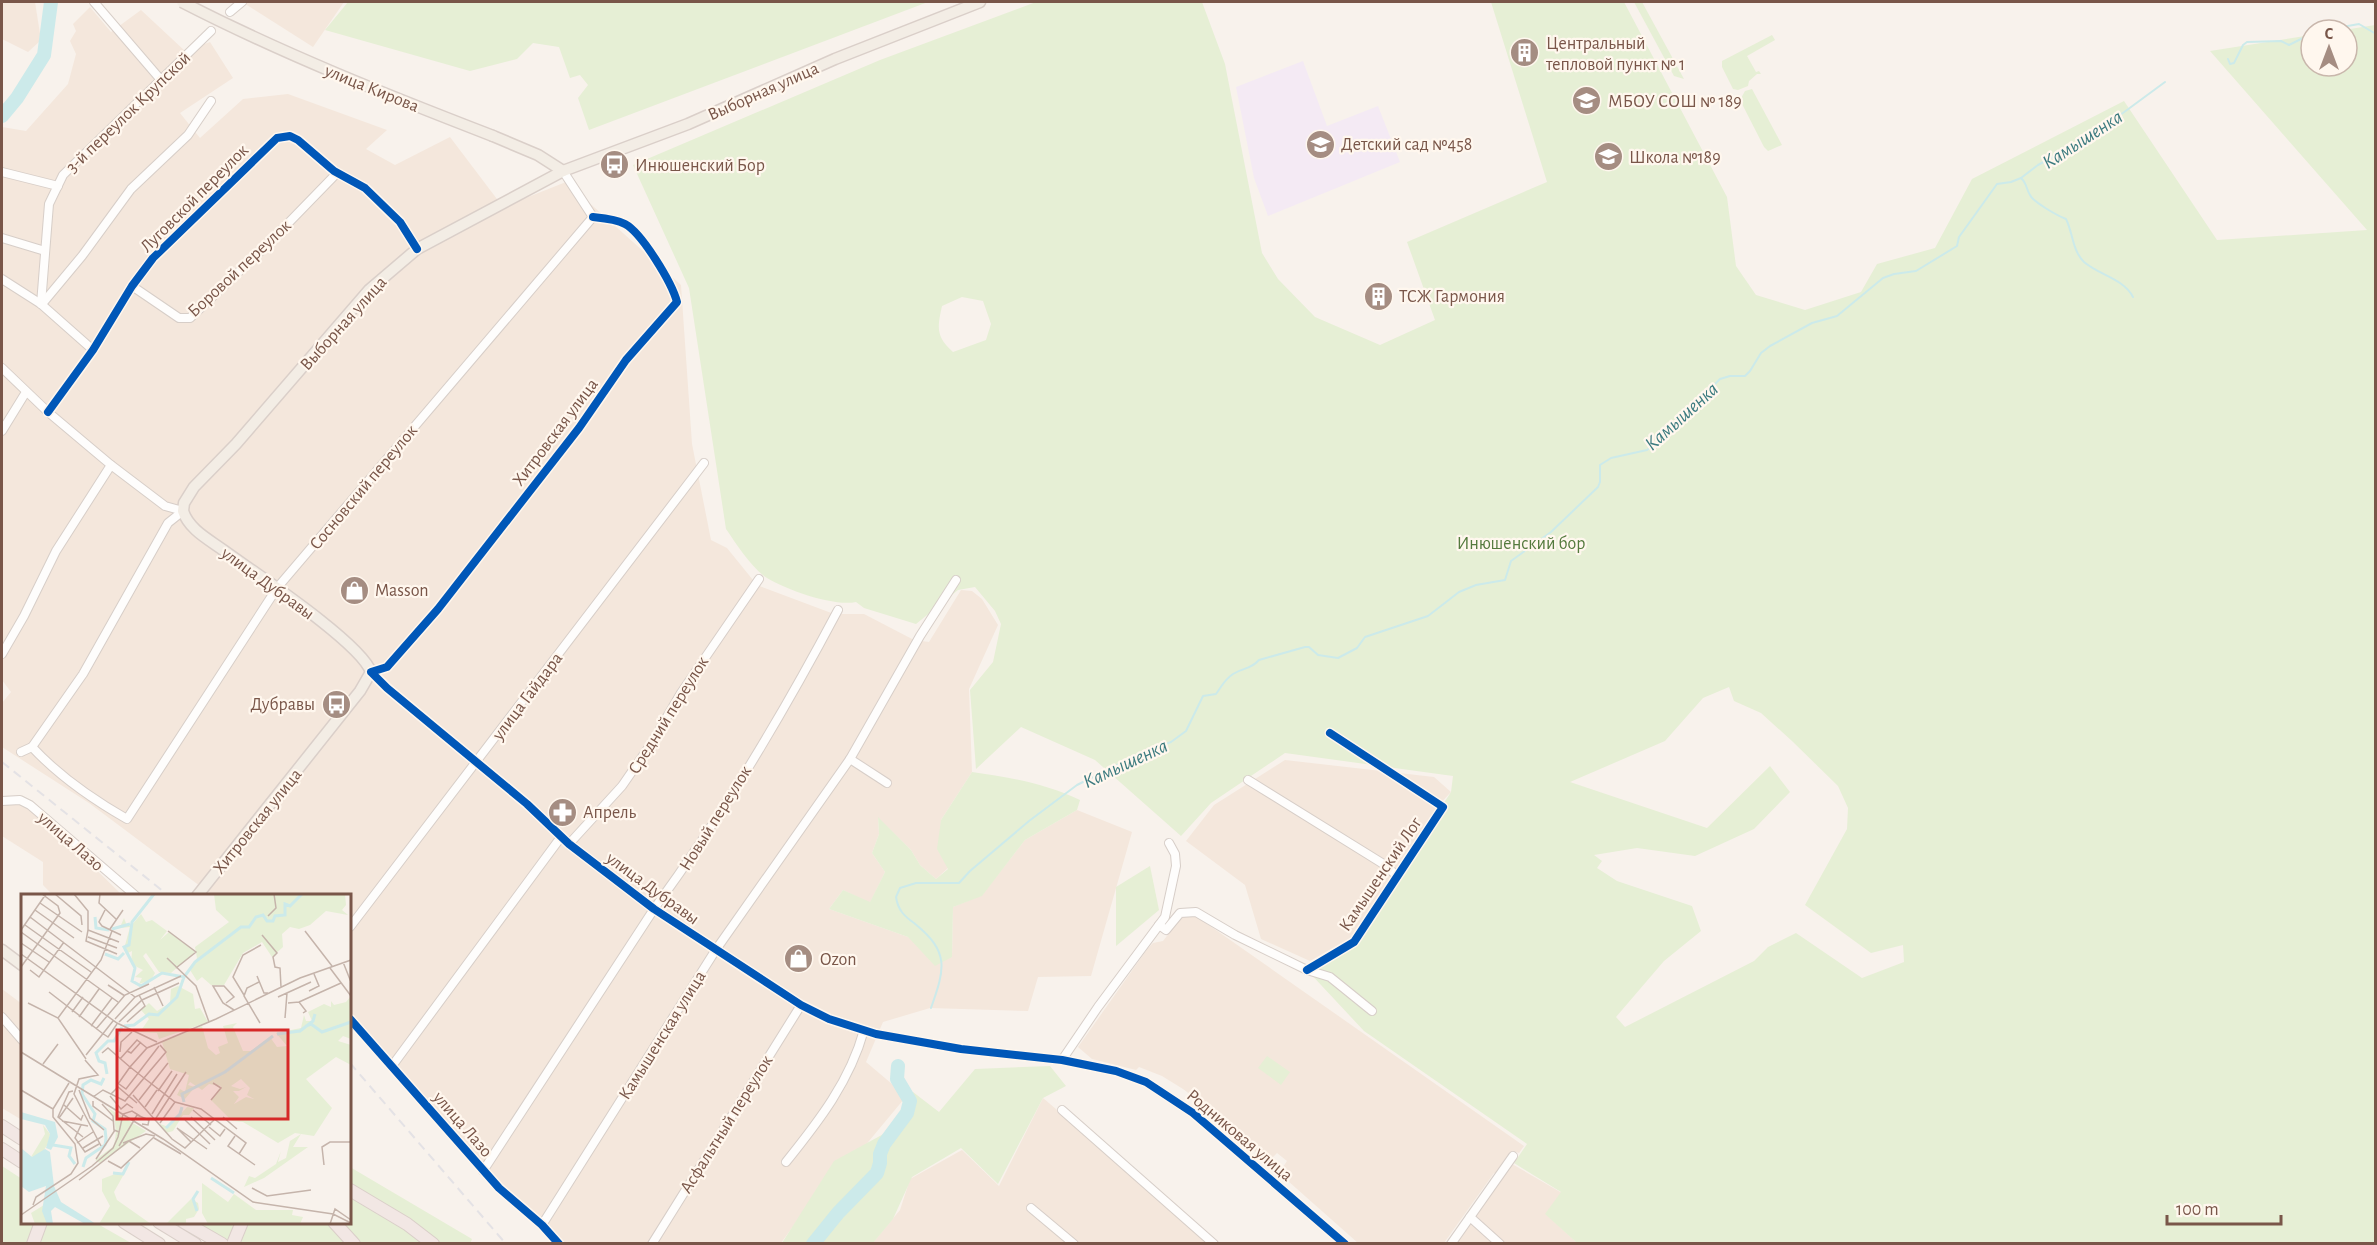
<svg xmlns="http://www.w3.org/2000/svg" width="2377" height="1245" font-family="'Alegreya Sans',sans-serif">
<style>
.residential{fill:#f4e7dc}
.education{fill:#f4eaf4}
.green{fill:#e6efd5;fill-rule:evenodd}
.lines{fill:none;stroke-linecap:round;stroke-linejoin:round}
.stream{stroke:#cceaea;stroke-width:2}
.river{stroke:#cceaea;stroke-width:14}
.minor-casing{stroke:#d7cec8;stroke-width:10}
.major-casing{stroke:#dacfc9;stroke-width:13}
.highway-casing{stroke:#dacfc9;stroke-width:14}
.minor{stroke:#fefdfc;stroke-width:8}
.major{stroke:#f3ede5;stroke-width:10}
.highway{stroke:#f2e7e4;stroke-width:12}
.rail{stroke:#e4e2e5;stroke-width:2;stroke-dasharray:9 6;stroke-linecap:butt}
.major-bridge-casing{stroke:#dacfc9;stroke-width:13;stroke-linecap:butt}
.major-bridge{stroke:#f3ede5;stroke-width:10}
.cycleway-casing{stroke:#fff7ee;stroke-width:11}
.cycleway{stroke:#0057b8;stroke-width:8}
.labels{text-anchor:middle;stroke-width:4.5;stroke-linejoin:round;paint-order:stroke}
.poi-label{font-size:18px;fill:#795649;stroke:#fff7ee;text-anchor:start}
.street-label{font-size:18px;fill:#795649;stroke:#fff7ee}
.park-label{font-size:18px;fill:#547a3d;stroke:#fff7ee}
.water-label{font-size:20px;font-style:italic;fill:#3b7a7f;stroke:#fff7ee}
.inset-river{fill:none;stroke:#cceaea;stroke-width:3}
.inset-road{fill:none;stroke:#c5b4ab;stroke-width:1.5}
.view{fill:#d62828;fill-opacity:0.15;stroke:#d62828;stroke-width:3}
.inset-edge{fill:none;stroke:#795649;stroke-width:3}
</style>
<rect width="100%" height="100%" fill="#f8f2ec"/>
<g class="residential">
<path d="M2,2H35L41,40L28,52L2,39Z"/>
<path d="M242,2H344L313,47Z"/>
<path d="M90,7L111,32L141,10L185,51L210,42L233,78L180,113L200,138L243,99L288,94L387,130L366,149L395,165L450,137L503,207L566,182L681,285L692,444L711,540L727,548L757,585L834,614H864L914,640L929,642L961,590L972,591L982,599L998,625L969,689L972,772L941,820L948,868L936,879L920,865L911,850L878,818L879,834L872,853L885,872L870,903L843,890L829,909L908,937L952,957L953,907L982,895L1025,840L1077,810L1132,832L1091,976L1038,977L1028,1011L930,1008L883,1022L866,1062L892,1084L904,1099L859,1153L840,1161L781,1243H552L478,1168L350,1023V896L212,895L89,803L2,747V703L11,692L2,680V127L26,131L68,84L76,54L70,41L76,31L73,24Z"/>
<path d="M1285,760L1434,777L1451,792L1437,807L1350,938L1310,961L1261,939L1245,885L1186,841L1214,805Z"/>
<path d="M27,802L122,895H53L43,885V862L2,836V804Z"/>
<path d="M1193,914L1524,1146L1519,1153L1516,1152L1511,1157L1498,1175L1494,1173L1444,1243H1358L1279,1173L1287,1161L1277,1153L1268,1162L1235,1135L1238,1130L1183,1089L1162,1076L1139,1067L1136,1070L1092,1059L1078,1047L1148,948L1153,943L1163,941L1183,915Z"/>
<path d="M2,989L22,1004V1120L2,1108Z"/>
<path d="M1043,1098L1214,1243L872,1244L900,1210L910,1179L962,1150L999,1186Z"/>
<path d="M1512,1164L1562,1193L1546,1214L1577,1243L1456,1244Z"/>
</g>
<path class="education" d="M1303,61L1327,126L1378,106L1400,162L1268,216L1254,178L1236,87Z"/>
<g class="green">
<path d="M348,2H928L589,130L578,98L588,85L580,75L570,78L559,47L533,43L517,59L470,71L325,30Z"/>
<path d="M1036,2H1202L1225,64L1262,253L1278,279L1315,317L1380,345L1435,320L1407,242L1547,182L1491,2H1624L1727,197L1736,266L1756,295L1805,310L1861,292L1877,264L1935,248L1972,179L2124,101L2217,240L2367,230L2210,51L2311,35V66H2347V30H2344L2375,25V1243H1577L1545,1214L1561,1192L1514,1163L1527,1144L1364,1031L1307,970L1354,942L1451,792L1453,776L1285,753L1211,803L1181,836L1095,760L1021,727L976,769L970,690L993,662L1001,624L995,611L975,587L958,590L916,624L864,608L856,602C834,607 783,589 764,576C749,564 737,545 726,529L689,288L633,165L880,60ZM962,297L983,301L991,324L986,340L953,352C936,337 937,328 942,306ZM1729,687L1734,701L1761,713L1792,741L1838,786L1848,808L1847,829L1805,905L1871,953L1903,945L1904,962L1862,978L1796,933L1768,947L1754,961L1625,1027L1616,1017L1664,961L1701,931L1692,906L1617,881L1597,868L1602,861L1594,855L1637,848L1695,856L1754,829L1790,792L1770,766L1707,828L1570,782L1665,741L1703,698Z"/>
<path d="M1634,2H1642L1684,79L1674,76Z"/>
<path d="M1772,35L1775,40L1747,56L1756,72L1759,71L1761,74H1757L1749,81L1748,86L1738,90L1733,89L1722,67V61Z"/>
<path d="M1752,89L1782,145L1768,151L1764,147L1740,100L1745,91Z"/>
<path d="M972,772C1009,777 1046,784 1080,800L1077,810L1025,840L982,896L953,907L952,957L935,966L908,937L829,909L843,890L870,902L885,872L872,853L879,834L878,817L911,850L920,865L936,879L948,869L937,849L941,820Z"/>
<path d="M1150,866L1159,910L1116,946V887Z"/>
<path d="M1267,1056L1290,1072L1281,1085L1258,1068Z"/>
<path d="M1050,1066L1066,1086L1043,1098L998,1184L961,1148L912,1177L893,1219L873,1243H782L834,1161L889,1131L913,1092L939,1112L975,1069Z"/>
<path d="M2,1166L22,1179V1222L96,1223L131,1243H2Z"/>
<path d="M350,1167L472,1239L470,1244L217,1243L181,1223L350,1222Z"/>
</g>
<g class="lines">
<g class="stream">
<path d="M2325,30L2359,24L2376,34"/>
<path d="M2228,59L2230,64L2234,63L2243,45L2247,42L2281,41L2289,45L2311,34"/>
<path d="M2021,178C2027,183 2026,189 2030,195C2033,202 2058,216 2066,219C2073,233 2072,250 2084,262C2099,275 2124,279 2133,297"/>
<path d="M931,1008C945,968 950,952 914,923C904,916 898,910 896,897L900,888L916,883H959L970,871L1029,821L1077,785L1127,760L1171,742L1186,731L1203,696L1216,694C1222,686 1224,680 1233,674C1244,667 1250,670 1259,660L1305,647H1309L1318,655L1338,658L1357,648L1365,637L1428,616L1459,592L1476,585L1505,580L1511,561L1551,532L1598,487L1600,482V465L1611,458L1647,450L1659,441L1720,379L1730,376H1745L1750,371L1761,353L1770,346L1812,323L1837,316L1883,278L1894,274L1916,271L1957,246L1959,237L1997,184L2011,182L2021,178L2038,165L2093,135L2165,82"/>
</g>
<g class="river">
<path d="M2,116L17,98L44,55L51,2"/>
<path d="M813,1244L838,1213L877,1173L880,1163V1154L884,1144L907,1113L910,1101L897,1079L898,1066"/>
</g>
<defs>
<g id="minor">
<path d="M94,2L161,80"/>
<path d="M230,12L242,2"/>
<path d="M2,172L58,186"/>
<path d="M593,217C603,218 616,219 625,224C642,233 672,283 677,302L626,360L579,428L438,609L387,667L371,672L387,688L527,804L569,844L654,909L801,1005L829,1019L876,1034L961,1049L1062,1060L1116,1071L1146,1082L1193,1113L1345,1244"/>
<path d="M2,238L45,251"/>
<path d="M2,279L41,304L93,350"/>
<path d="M132,286L179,318H190L266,246L337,173"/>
<path d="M41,304L49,204L63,175L211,31"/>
<path d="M42,304L82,256L131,189L188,135L211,101"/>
<path d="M2,368L48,412L111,465L165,506L183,511"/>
<path d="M48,412L93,350L132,286L153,258L277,138L290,136L298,140L334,171L365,188L400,222L417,249"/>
<path d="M2,431L26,392"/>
<path d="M2,654L24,616L56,551L111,465"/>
<path d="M32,747C59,776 92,799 127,819L277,588L593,217L563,171"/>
<path d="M21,752L32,747L83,674L168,523L183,511"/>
<path d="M850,759L887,783"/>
<path d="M1248,780L1385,865L1397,876"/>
<path d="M2,801L20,800L30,805L136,896"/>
<path d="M569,844L622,786L651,744L681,693L759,579"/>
<path d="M1159,925L1166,930L1180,913L1196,912L1235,935L1307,970L1330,977L1372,1011"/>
<path d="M350,927L704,463"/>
<path d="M1307,970L1354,942L1443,807L1330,733"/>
<path d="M2,1017L22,1040"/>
<path d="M350,1019L499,1188L542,1225L559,1244"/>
<path d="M1062,1060L1098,1007L1165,917L1176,866L1175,854L1169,843"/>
<path d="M392,1066L561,837"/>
<path d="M1062,1110L1214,1244"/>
<path d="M786,1162C819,1121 850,1081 864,1030"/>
<path d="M483,1171L654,909C722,816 784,712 838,610"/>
<path d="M1031,1208L1074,1244"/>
<path d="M1470,1217L1500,1244"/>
<path d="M542,1225L715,951L850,759L920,636L956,580"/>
<path d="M652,1244L801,1005"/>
<path d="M1451,1244L1513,1156"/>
</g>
<g id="major">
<path d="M493,136L538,155L563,171"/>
<path d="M197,896L360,691L371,672C361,643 255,573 226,552C210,540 189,530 183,511L184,503L194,487L236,444L369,290L417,249L563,171L688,124L835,59L980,2"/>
<path d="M2,950L22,965"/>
</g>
<g id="highway">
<path d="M2,1126L22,1139"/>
<path d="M2,1149L22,1162"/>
<path d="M350,1190L407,1224L433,1244"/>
<path d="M124,1222L159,1244"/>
<path d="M159,1222L195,1244"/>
<path d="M184,1222L222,1244"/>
<path d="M334,1222L354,1244"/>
<path d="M33,1244L41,1222"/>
<path d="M233,1244L242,1222"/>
</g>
</defs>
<use href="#minor" class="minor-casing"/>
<use href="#major" class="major-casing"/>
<use href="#highway" class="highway-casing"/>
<use href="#minor" class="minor"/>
<use href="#major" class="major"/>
<use href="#highway" class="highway"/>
<g class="rail">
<path d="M2,762L169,896"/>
<path d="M350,1063L506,1244"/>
</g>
<defs>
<path id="major-bridge" d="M182,2C283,54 387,95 493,136"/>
</defs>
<use href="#major-bridge" class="major-bridge-casing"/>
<use href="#major-bridge" class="major-bridge"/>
<defs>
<g id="cycleway">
<path d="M593,217C603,218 616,219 625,224C642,233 672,283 677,302L626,360L579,428L438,609L387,667L371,672L387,688L527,804L569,844L654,909L801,1005L829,1019L876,1034L961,1049L1062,1060L1116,1071L1146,1082L1193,1113L1345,1244"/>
<path d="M48,412L93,350L132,286L153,258L277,138L290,136L298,140L334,171L365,188L400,222L417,249"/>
<path d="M1307,970L1354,942L1443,807L1330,733"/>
<path d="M350,1019L499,1188L542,1225L559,1244"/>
</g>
</defs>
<use href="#cycleway" class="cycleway-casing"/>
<use href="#cycleway" class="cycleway"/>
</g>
<defs>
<symbol id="building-disc" viewBox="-11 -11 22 22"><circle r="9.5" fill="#a58d82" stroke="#fff7ee"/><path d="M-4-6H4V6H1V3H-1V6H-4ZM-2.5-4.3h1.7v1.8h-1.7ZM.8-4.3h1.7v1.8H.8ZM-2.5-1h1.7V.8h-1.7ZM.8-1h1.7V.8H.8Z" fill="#fff"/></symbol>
<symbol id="school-disc" viewBox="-11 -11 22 22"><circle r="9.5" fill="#a58d82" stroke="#fff7ee"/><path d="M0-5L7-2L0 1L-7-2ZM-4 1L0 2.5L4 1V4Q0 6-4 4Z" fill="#fff"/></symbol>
<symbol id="bus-disc" viewBox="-11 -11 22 22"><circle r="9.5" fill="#a58d82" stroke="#fff7ee"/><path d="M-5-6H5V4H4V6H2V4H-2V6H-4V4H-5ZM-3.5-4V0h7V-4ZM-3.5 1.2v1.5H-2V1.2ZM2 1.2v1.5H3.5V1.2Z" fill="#fff"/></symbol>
<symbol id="shop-disc" viewBox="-11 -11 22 22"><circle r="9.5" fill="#a58d82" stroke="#fff7ee"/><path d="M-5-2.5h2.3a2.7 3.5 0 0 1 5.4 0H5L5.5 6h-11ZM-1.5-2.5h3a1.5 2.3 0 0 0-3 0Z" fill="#fff"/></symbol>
<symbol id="pharmacy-disc" viewBox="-11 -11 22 22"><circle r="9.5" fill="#a58d82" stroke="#fff7ee"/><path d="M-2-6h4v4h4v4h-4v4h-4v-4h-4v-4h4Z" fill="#fff"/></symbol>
</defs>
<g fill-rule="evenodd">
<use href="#building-disc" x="1508" y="36" width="33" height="33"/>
<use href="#school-disc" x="1570" y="84" width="33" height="33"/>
<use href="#school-disc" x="1304" y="128" width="33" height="33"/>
<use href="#school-disc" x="1592" y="140" width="33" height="33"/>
<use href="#bus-disc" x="598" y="148" width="33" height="33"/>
<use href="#building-disc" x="1362" y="280" width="33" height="33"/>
<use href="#shop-disc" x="338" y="574" width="33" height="33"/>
<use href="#bus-disc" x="320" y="688" width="33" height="33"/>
<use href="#pharmacy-disc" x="546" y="796" width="33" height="33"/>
<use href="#shop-disc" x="782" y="942" width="33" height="33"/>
</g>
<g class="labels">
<g class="poi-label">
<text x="1546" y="49">Центральный<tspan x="1546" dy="21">тепловой пункт № 1</tspan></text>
<text x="1608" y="107">МБОУ СОШ № 189</text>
<text x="1341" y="150">Детский сад №458</text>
<text x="1629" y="163">Школа №189</text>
<text x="635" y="171">Инюшенский Бор</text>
<text x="1399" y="302">ТСЖ Гармония</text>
<text x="375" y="596">Masson</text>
<text x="315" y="710" text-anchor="end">Дубравы</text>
<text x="583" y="818">Апрель</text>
<text x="820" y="965">Ozon</text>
</g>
<g class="street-label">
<text transform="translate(372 88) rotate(22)" y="6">улица Кирова</text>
<text transform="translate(763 91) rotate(-24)" y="6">Выборная улица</text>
<text transform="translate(128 112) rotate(-44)" y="6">3-й переулок Крупской</text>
<text transform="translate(194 198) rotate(-45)" y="6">Луговской переулок</text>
<text transform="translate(239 268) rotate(-43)" y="6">Боровой переулок</text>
<text transform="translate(343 323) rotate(-48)" y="6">Выборная улица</text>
<text transform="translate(555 432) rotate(-53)" y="6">Хитровская улица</text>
<text transform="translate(363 487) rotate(-50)" y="6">Сосновский переулок</text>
<text transform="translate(268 583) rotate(36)" y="6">улица Дубравы</text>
<text transform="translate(527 696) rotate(-53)" y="6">улица Гайдара</text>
<text transform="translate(668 715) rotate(-58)" y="6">Средний переулок</text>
<text transform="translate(715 818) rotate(-58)" y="6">Новый переулок</text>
<text transform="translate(257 821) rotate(-51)" y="6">Хитровская улица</text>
<text transform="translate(71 841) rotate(41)" y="6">улица Лазо</text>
<text transform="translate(1380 874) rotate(-56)" y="6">Камышенский Лог</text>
<text transform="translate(653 888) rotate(36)" y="6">улица Дубравы</text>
<text transform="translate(662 1035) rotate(-58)" y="6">Камышенская улица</text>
<text transform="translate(463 1124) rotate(49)" y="6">улица Лазо</text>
<text transform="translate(726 1124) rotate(-58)" y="6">Асфальтный переулок</text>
<text transform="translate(1240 1135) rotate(40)" y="6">Родниковая улица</text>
</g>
<g class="park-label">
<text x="1521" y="549">Инюшенский бор</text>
</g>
<g class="water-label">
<text transform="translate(2082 139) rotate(-33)" y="7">Камышенка</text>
<text transform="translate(1681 416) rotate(-42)" y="7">Камышенка</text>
<text transform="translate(1125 763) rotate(-25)" y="7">Камышенка</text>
</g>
</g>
<g transform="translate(21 894)">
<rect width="330" height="330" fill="#f8f2ec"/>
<path d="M193,0H324L325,11L321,16L327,21L305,17L289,31L278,35L269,33L261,40L262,53L251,63L241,48L222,59L203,91H190L181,83L176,87L169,76L176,64L174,53L208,28L195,16ZM120,20L125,28L131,26L146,37L139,46L148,38L174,58L150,79L138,78L125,59L122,62L134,79L130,86L118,90L121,84L114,83L122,76L110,70L111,57L105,60L103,55L109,33L90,35L100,31L103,24L106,32H110ZM157,92L172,100L174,115L179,114L187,128L138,145L136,139L119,138L128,125L120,116L128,109L136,117L149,109L150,95ZM330,102V145L322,142L317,147L330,151V171L315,163L285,185L311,214L293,242L274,239L257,249L222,228L211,227L190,206L200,192L188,190L181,196L169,188L167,191L174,193L164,205L156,201L159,195L164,198L168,181L149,175L141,148L181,132L187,154L195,161L199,159L197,153L207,149L202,132L216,129L212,133L222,157H230L249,143L256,153L266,152L255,139L280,134L283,121L285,127H291L287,118L303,110L310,113V107L313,111L325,108ZM220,185L229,194L226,201L233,205L225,203L213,210L218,203L212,197H218L225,193L219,195L210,192ZM166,213L173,214L168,221H162L152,237L145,239L139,230L148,233ZM87,214L125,237L79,269L74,266L93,252L95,238L93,222ZM22,231L29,240L28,248L20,261L10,263L24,240ZM280,240L272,253H287L243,284L223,293L228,282L234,284L255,270L260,257L257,268L265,264L269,247ZM94,280H103L93,298L96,306L130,330H78L89,312L81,297V285ZM181,289L207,308L213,300L235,316H272L271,321L282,323L279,330H187L181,319ZM170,305L177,309L178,315L173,323L165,325V330H145ZM23,311L26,330H14L10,319Z" fill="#e6efd5" fill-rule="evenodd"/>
<path d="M0,218L34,228L37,243L30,256L25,254L29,240L24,231L0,225ZM0,254L11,263L24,255L29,258L33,292L40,308L75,330H64L34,313L30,317L32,330H26L21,317L25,292L8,298L0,292Z" fill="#cceaea"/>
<path class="inset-river" d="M133,0L111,28L108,51L103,53L114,74L111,87L120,92L141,79L163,83M74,23L75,34L88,36M91,35L109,30M84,60L97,65L103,59M103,132L113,131L128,120L137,121L156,103L163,83L174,68L220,33H228L235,23L242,21L246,27H252L254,22L264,21V10L269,12L281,0M285,132L290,130L301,138L330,128M256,140L279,137L292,127L294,120M86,180L84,169L78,167L75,159L87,147H93L101,133M163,208L161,200L204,178L252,142M145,234L159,220L161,213M32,251L50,254L48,262L54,270M62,273L65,264L84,251L85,244L84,235L72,227L74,220L61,200L62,191L70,186L80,190L83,184M92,279L102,280L108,268M190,284L213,299M176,317L172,305L177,297"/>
<path class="inset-road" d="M34,0L60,22L61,31M53,0L67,17V36L98,48M79,0L78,9L95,25M19,9L61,38M14,16L53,44M247,22L255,14L253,0M9,23L114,103M4,31L70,78M81,32L100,41M81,32L78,28L84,16M89,35L102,16M0,36L25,0M67,36L65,47L96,60M147,37L175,58L155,74M284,37L311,72M0,38L97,108M241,41L256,59L252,63L254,73L259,74L260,93M67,43L96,54M0,49L28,68M0,60L96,129L136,148M146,64L175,92L188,128M322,68L330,88M0,73L39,19L37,12L21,0M309,74L330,102M9,76L18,83L43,48M236,82L243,99H247M238,88L226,94L223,102L239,129M87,91L104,102M133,93L142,112M288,97L298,92L293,80M28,98L81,139M223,101L212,83L222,61L240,51M257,103L290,88M278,108L320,89M7,109L37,124L65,165M205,109L213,103L203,92H192L202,109L213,116M267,109L278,108L285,117L282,119M51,118L62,103M58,123L78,95M37,124L80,66L91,37M264,124L266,99M94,125L114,103L160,82M98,128L121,106L158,89M106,128L124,112L118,101M70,132L91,104M75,135L104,101L128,90M81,139L87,143L96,130M139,151L145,158L123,184L154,208L180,215L225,249L218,260M106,157L110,159L120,148M0,158L142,245L232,308L312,320L330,329M99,158L100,148L111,138M81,159L87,154L109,173L97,190M65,161L92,127M99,165L116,146L126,154M64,166L77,181L58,185L53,200L80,252M22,170L37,150M98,190L105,195L138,152M0,196L32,215M58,196L69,224L83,236M52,197L48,198L37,223L62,243M137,197L151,177M90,200L97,193L116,209M112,201L151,245L164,254L193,226M89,202L100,215L106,210L112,214M72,203L82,196L104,207L123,184L109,173L126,154L195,125L279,84L330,66M118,206L147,169M190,206L200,194L192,189M72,207V212L92,227M81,210L92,222L93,236L98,238M43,211L60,226L62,221M124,213L136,196M32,215L48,189M172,216L190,231M131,220L156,180M170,223L194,246M202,223L216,235M38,224L52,204M135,224L165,178M164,226L189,250M41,227L67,232M139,229L154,208M60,231L54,244L64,258L78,250M188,233L199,242L204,235M156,234L186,255M156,234L170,248M214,242L207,252L234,271M97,243L102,220L111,217L119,222M133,244L160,260M56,249L72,238M102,249L125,240L134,242M98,252L116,221L128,226L127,231L121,230M62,254L82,242M75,265L94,236M87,267L100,274L133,243M303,271L301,253L309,248H330M58,286L108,247L119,254M231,294L246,302L290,296M12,311L15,303L50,280L57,269L54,250L32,223V215M0,321L71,272L92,254L97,243M309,330L314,315L330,326"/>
<path class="view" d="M96,136H267V225H96Z"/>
<rect width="330" height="330" class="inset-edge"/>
</g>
<rect width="2377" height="1245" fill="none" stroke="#795649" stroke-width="6"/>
<g transform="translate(2329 48)"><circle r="28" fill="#fff7ee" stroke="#c9b7ac" stroke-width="1.5"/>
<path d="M0-4.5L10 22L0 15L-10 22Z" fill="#a58d82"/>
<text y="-9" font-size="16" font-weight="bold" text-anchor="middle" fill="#795649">С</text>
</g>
<path d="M2167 1215v9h114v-9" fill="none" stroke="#795649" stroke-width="3"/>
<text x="2176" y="1215" font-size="18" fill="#795649" stroke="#fff7ee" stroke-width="4.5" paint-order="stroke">100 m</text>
</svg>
